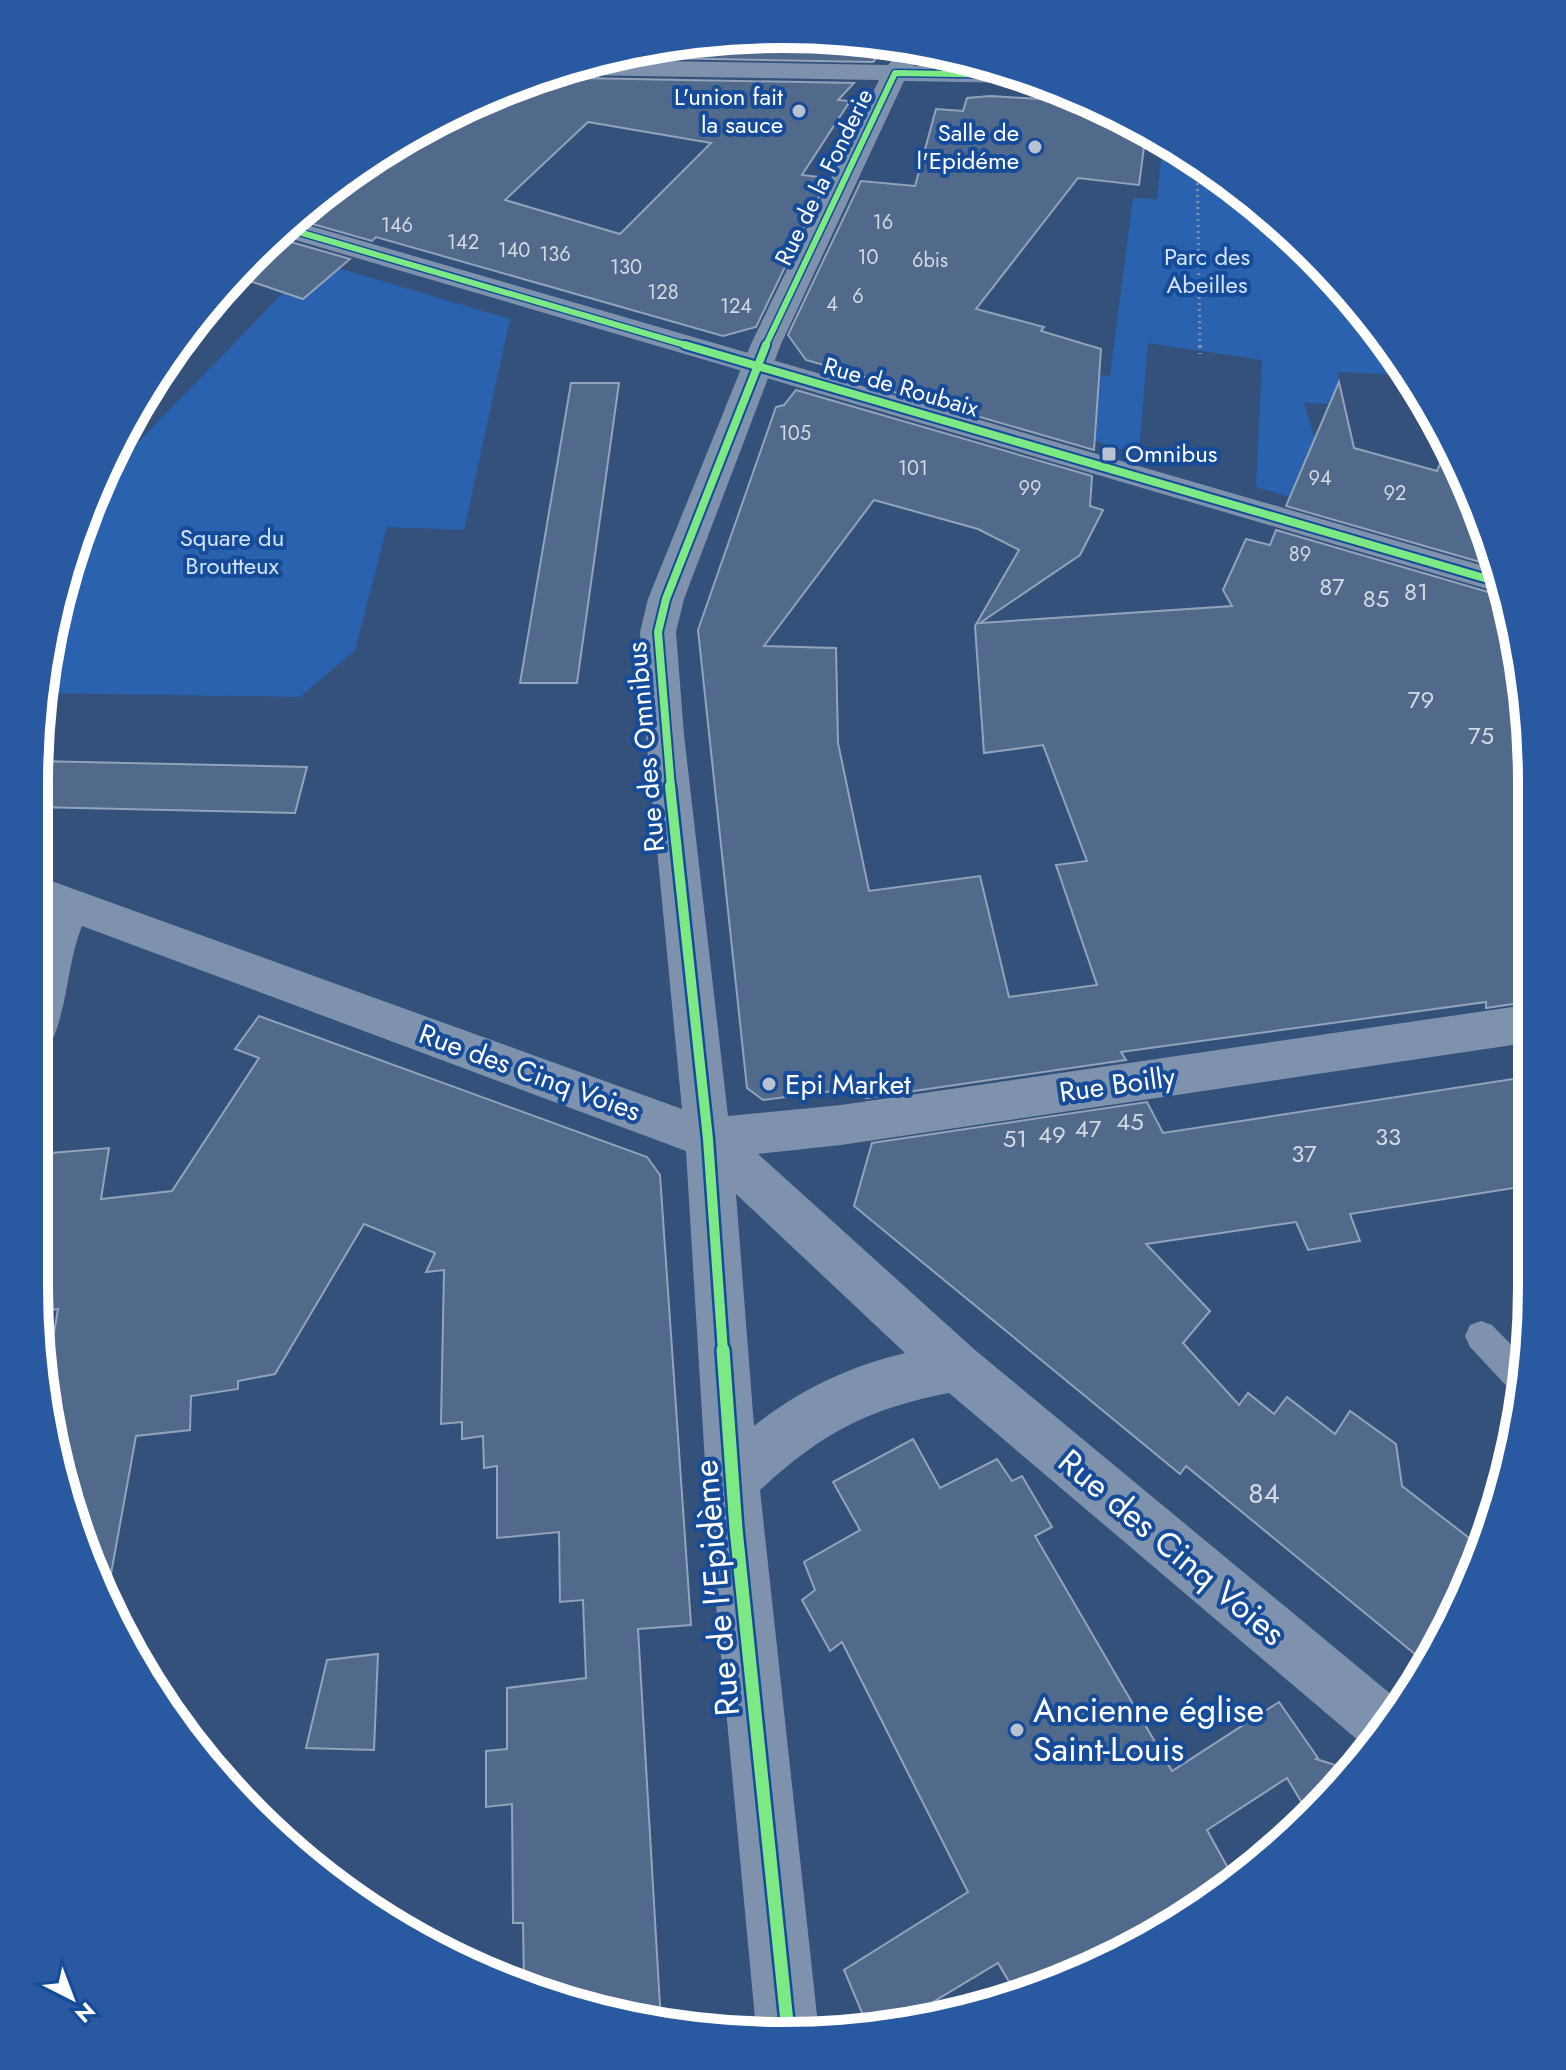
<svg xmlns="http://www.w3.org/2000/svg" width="1566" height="2070" font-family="Jost,sans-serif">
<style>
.green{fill:#2a62af}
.building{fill:#51698a;stroke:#92a3ba;stroke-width:2;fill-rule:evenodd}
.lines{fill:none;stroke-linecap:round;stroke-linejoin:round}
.path-far1{stroke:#7e92ad;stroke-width:3;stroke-dasharray:2 4;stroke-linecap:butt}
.path{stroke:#7e92ad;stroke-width:4;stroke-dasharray:3 5;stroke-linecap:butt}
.service{fill:#7e92ad;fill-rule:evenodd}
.minor{fill:#7e92ad;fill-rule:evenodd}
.tertiary{fill:#7e92ad;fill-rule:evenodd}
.cycleway-far3-casing{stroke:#154b99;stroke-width:9}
.cycleway-far2-casing{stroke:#154b99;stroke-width:12}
.cycleway-far1-casing{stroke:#154b99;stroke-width:15}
.cycleway-casing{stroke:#154b99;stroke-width:18}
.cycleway-far3{stroke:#7ce984;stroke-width:6}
.cycleway-far2{stroke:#7ce984;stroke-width:8}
.cycleway-far1{stroke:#7ce984;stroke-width:10}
.cycleway{stroke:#7ce984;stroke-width:13}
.poi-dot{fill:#b8c2d1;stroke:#154b99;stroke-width:3}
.labels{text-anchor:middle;stroke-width:8;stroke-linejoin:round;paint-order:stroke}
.far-number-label{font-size:20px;fill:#d4dae2}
.far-poi-label{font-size:24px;fill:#fff;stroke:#154b99;text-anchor:end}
.far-street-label{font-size:24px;fill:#fff;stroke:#154b99}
.far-park-label{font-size:24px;fill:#d1e4fc;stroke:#154b99}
.number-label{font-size:24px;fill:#d4dae2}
.street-label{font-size:28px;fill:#fff;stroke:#154b99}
.poi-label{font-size:28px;fill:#fff;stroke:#154b99;text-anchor:start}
.near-number-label{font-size:28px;fill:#d4dae2}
.near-street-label{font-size:34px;fill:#fff;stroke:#154b99}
.near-poi-label{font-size:34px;fill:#fff;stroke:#154b99;text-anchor:start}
.rim{fill:none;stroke:#fff;stroke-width:10}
</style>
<rect width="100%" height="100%" fill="#33517b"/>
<g class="green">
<path d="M1163,141L1199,160L1312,253L1410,375L1338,372L1342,404L1304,403L1315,440L1290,497L1256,487L1262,360L1148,343L1139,454L1094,441L1098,375L1110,376L1133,198L1157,199Z"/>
<path d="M314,261L510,319L464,530L387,527L355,650L300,697L43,693L60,589L93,499L116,465Z"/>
</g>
<g class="building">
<path d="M783,34L889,44L873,62L608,57L636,48Z"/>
<path d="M563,71L577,78L854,83L838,100L850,101L802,175L828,178L756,327L723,336L376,237L372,241L302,221L366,160L496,91ZM588,122L711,143L620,234L505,200Z"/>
<path d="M991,96L1089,102L1146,132L1139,185L1078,178L976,309L1044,327L1041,331L1101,349L1094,450L873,386H881L882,382L806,360L788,335L861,181L915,186L936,109L963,111L967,98Z"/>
<path d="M283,239L284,240L350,259L303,299L241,278Z"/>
<path d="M1339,382L1354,448L1437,471L1448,445L1475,497L1494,566L1286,506Z"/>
<path d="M571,383H619L577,683H520Z"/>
<path d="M796,390L1092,476L1090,506L1103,510L1080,555L980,623L1232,606L1223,590L1246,539L1270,545L1276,530L1502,596L1526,686V881L1516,915L1526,928V1002L1486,1008V1002L1150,1048L1121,1052L1126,1060L866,1098L864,1087L763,1100L747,1088L698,630L776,407L784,405ZM874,500L978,529L1019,550L975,626L984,753L1043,745L1087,861L1056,865L1097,985L1009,997L980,876L869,891L838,743L836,648L764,646Z"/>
<path d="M36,761L307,767L295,813L35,807Z"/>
<path d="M259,1016L647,1157L660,1175L691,1625L638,1629L661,2023L636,2022L524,1983L523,1923H513L512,1804L486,1807V1751L507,1749V1688L586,1678L583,1600L560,1602L559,1532L497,1538V1466L484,1468L483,1436L462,1439V1422L441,1424L444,1270L426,1272L435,1253L364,1224L275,1374L238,1381V1389L191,1396L190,1430L136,1436L107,1596L60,1481L46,1380L58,1309L37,1311L34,1287V1249L51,1153L109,1148L101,1199L172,1191L259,1058L235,1049Z"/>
<path d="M1526,1077V1186L1350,1214L1360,1241L1308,1250L1296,1222L1146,1244L1210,1311L1183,1343L1239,1405L1248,1393L1274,1414L1287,1397L1335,1434L1350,1411L1396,1444L1402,1486L1482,1548L1475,1573L1427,1664L1186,1466L1180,1474L854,1206L872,1143L1147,1102L1163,1133Z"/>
<path d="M913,1439L940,1488L997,1459L1012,1481L1022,1476L1052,1527L1035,1536L1172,1771L1279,1702L1318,1758L1316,1759L1351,1770L1311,1818L1287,1778L1207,1830L1228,1868L1175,1907L1181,1918L1024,1996L1018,1997L998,1963L903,2020L868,2027L844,1970L968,1892L842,1642L830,1651L802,1600L815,1590L804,1562L860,1530L833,1482Z"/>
<path d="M378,1654L374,1750L306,1748L327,1660Z"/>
</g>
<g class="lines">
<path class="path-far1" d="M1197,159L1200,347"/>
<path class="path" d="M1200,345V354"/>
<path class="service" d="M1481,1321L1492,1325L1526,1360L1522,1398L1515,1395L1470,1347L1465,1336L1470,1325Z"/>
<path class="minor" d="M904,46L919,47L923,52L913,66L990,67L1028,78L1018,83L904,81L781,344L684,599L676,632L684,735L728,1116L841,1105L1526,1005V1043L841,1145L758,1154L975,1350L1404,1705L1369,1748L1366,1747L949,1393C867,1409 822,1433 760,1490L819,2034L756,2029L709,1529L686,1151L82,926C67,963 68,1007 51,1043L35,1049V938L46,912L35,908V875L682,1109L646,735L640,632L648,599L751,344L879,80L577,75L566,70L599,60L888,65ZM736,1194L905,1353C850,1366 799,1390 754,1426Z"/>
<path class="tertiary" d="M300,223L1494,569L1501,593L285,237Z"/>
<defs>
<g id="cycleway-far3">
<path d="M292,230L692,347"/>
<path d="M765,347L895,73L1018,75"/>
</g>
<g id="cycleway-far2">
<path d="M685,345L1498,582"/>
<path d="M671,788L658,632L666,599L766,345"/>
</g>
<path id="cycleway-far1" d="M670,786L708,1139L723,1352"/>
<path id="cycleway" d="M723,1350L736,1529L788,2032"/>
</defs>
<use href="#cycleway-far3" class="cycleway-far3-casing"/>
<use href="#cycleway-far2" class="cycleway-far2-casing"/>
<use href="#cycleway-far1" class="cycleway-far1-casing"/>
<use href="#cycleway" class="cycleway-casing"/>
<use href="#cycleway-far3" class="cycleway-far3"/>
<use href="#cycleway-far2" class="cycleway-far2"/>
<use href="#cycleway-far1" class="cycleway-far1"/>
<use href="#cycleway" class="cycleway"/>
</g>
<g class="poi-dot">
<circle cx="799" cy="111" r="8"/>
<circle cx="1035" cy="147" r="8"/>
<rect x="1101" y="446" width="16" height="16" rx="4"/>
<circle cx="769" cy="1084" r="8"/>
<circle cx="1017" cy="1730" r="8"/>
</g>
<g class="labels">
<g class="far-number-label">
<text x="883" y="229">16</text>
<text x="397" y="232">146</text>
<text x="463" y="249">142</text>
<text x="514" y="257">140</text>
<text x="555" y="261">136</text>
<text x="868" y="264">10</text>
<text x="930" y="267">6bis</text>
<text x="626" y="274">130</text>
<text x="663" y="299">128</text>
<text x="858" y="303">6</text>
<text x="832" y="311">4</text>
<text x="736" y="313">124</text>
<text x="795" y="440">105</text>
<text x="913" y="475">101</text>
<text x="1320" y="485">94</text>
<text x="1030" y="495">99</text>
<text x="1395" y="500">92</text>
<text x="1300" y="561">89</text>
</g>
<g class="far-poi-label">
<text x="783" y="105">L'union fait<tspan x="783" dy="28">la sauce</tspan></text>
<text x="1019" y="141">Salle de<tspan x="1019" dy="28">l'Epidéme</tspan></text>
<text x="1125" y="462" text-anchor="start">Omnibus</text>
</g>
<g class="far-street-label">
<text transform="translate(824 177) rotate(-64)" y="8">Rue de la Fonderie</text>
<text transform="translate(901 387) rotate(16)" y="8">Rue de Roubaix</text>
</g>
<g class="far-park-label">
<text x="1207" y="265">Parc des<tspan x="1207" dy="28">Abeilles</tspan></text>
<text x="232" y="546">Square du<tspan x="232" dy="28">Broutteux</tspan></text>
</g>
<g class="number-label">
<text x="1332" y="595">87</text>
<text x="1416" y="600">81</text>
<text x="1376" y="607">85</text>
<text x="1421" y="708">79</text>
<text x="1481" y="744">75</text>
<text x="1130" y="1130">45</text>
<text x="1088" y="1137">47</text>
<text x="1052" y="1143">49</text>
<text x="1388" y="1145">33</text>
<text x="1015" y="1147">51</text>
<text x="1304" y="1162">37</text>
</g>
<g class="street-label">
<text transform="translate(645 747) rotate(-95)" y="10">Rue des Omnibus</text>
<text transform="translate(530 1072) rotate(20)" y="10">Rue des Cinq Voies</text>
<text transform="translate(1117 1084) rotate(-8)" y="10">Rue Boilly</text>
</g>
<g class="poi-label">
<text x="785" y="1094">Epi Market</text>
</g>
<g class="near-number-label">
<text x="1264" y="1503">84</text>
</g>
<g class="near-street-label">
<text transform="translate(1172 1547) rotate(40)" y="12">Rue des Cinq Voies</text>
<text transform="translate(716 1588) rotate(-95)" y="12">Rue de l'Epidème</text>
</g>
<g class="near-poi-label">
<text x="1033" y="1722">Ancienne église<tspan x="1033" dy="39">Saint-Louis</tspan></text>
</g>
</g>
<path d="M0 0H1566V2070H0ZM783 48H783A735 735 0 0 1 1518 783V1287A735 735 0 0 1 783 2022H783A735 735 0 0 1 48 1287V783A735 735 0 0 1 783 48Z" fill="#2859a1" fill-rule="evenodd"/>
<path class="rim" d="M783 48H783A735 735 0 0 1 1518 783V1287A735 735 0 0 1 783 2022H783A735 735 0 0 1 48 1287V783A735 735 0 0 1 783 48Z"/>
<g transform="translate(72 1998) rotate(138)" stroke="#154b99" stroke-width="6" paint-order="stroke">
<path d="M0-6L14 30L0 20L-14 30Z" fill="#ffffff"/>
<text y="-12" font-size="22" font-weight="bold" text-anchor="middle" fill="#ffffff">N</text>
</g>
</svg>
